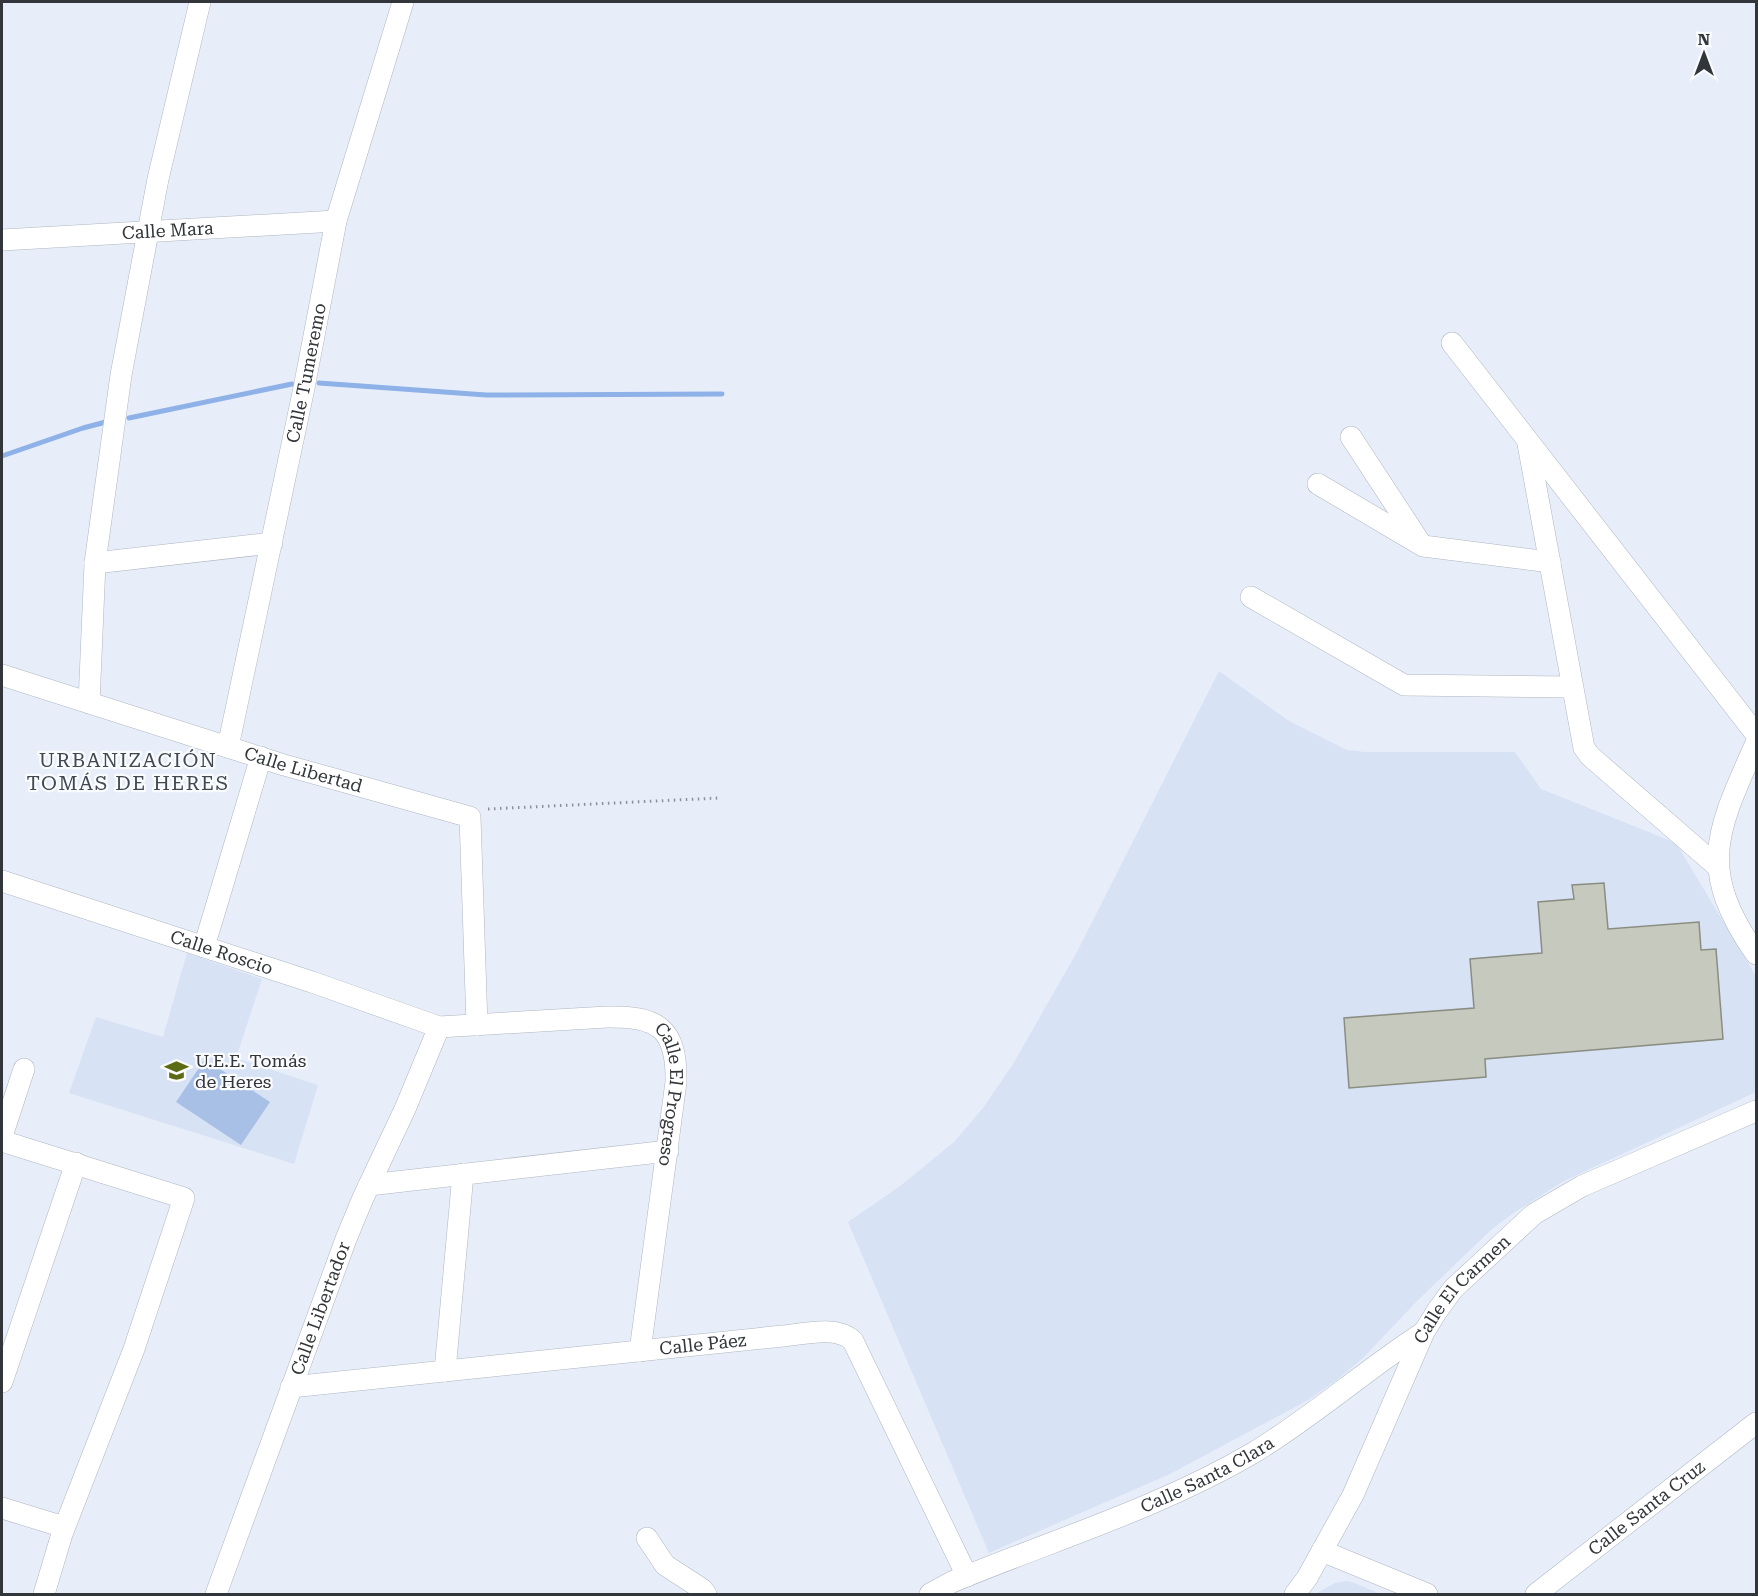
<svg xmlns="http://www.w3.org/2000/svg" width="1758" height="1596" font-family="'Roboto Serif',serif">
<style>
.built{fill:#d7e2f4}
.green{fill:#a8c0e5}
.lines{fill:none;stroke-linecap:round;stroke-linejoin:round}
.stream{stroke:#8eb1e7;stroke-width:5}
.building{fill:#c6c9bd;stroke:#8a8d81;stroke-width:1.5}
.minor-casing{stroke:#afb6c1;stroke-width:22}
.path{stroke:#8c9199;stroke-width:3;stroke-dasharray:1.5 4.5;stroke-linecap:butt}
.minor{stroke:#fff;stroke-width:21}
.labels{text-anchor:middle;stroke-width:4.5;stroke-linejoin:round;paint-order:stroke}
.street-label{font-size:18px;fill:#323539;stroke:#f9fbfd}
.poi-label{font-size:18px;fill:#323539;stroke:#f9fbfd;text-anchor:start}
.neighbourhood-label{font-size:20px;letter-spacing:1.5px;fill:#424851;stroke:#f9fbfd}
</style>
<rect width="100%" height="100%" fill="#e7eefa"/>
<g class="built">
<path d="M1219,671L1289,721L1347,750L1365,752H1515L1541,789L1676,843L1756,976V1092L1564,1181L1515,1212L1492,1229L1417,1301L1364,1357L1337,1380L1308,1400L1170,1474L989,1553L848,1222L900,1186L954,1142L983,1108L1013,1064L1077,952Z"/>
<path d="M187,953L262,979L236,1058L318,1085L294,1164L69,1093L96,1017L163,1037Z"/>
<path d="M1347,1581L1355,1583L1380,1594H1315L1335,1583Z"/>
</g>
<path class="green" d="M205,1059L270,1102L241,1145L176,1102Z"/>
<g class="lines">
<g class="stream">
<path d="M319,383L486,395L722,394"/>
<path d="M129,418L292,384"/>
<path d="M2,456L83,428L106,422"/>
</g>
</g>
<path class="building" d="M1604,883L1608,929L1699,922L1701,950L1716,949L1723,1039L1485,1059L1486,1077L1349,1088L1344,1018L1474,1008L1470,959L1542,953L1538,902L1574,899L1572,885Z"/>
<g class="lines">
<defs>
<g id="minor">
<path id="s1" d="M2,240L336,221"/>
<path d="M1452,343L1756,734"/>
<path d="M1351,437L1419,541"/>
<path d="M1528,444L1584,748L1590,756L1718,867"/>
<path d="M1318,484L1423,546L1550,562"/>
<path d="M95,563L272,543"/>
<path d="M1251,597L1404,685L1572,687"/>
<path id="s2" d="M2,675L284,765L470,817L477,1025"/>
<path d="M89,703L95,563L121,375L158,179L200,2"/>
<path d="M1756,743C1717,831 1696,868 1756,954"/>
<path id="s3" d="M228,747L304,388L336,221L403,2"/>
<path id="s4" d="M2,881L312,982L439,1027L607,1017C658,1016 677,1028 676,1082L640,1351"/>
<path d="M204,947L261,757"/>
<path d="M2,1136L24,1069"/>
<path d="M2,1141L184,1198L134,1349L62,1534L44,1594"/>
<path d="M369,1185L668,1151"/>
<path d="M445,1371L463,1174"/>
<path d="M2,1382L76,1163"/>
<path id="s5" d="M291,1387L783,1336C804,1334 837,1325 853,1341L967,1576"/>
<path d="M2,1508L64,1527"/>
<path d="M647,1538L665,1565L702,1589L706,1594"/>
<path d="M1322,1551L1427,1594"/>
<path id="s6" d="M216,1594L346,1239L363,1198L405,1109L439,1027"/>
<path id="s7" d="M930,1594L952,1582C1053,1540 1159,1508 1253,1453C1313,1417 1365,1370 1424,1332"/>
<path id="s8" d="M1295,1594L1307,1578L1353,1495L1424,1332L1437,1311L1453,1289L1534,1214L1582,1186L1756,1111"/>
<path id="s9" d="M1536,1594L1756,1423"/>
</g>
</defs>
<use href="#minor" class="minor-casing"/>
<path class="path" d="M488,809L719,798"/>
<use href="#minor" class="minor"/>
</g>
<defs>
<symbol id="school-bare" viewBox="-9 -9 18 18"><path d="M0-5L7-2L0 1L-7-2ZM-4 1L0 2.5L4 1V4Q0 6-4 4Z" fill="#5c6b15" stroke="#f9fbfd" stroke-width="2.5" paint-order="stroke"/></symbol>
</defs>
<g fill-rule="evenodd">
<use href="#school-bare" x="160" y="1054" width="33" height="33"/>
</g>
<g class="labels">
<g class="street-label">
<text dy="6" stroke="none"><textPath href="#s1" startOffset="166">Calle Mara</textPath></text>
<text dy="6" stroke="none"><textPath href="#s3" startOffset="382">Calle Tumeremo</textPath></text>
<text dy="6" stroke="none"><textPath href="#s2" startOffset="316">Calle Libertad</textPath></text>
<text dy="6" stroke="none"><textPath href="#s4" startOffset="231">Calle Roscio</textPath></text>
<text dy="6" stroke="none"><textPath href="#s4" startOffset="754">Calle El Progreso</textPath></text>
<text dy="6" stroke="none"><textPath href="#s8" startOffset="350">Calle El Carmen</textPath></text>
<text dy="6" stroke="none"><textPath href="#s6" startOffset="304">Calle Libertador</textPath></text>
<text dy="6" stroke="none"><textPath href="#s5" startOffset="414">Calle Páez</textPath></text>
<text dy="6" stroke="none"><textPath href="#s7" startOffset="302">Calle Santa Clara</textPath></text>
<text dy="6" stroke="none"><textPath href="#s9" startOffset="140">Calle Santa Cruz</textPath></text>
</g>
<g class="poi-label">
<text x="195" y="1067">U.E.E. Tomás<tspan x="195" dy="21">de Heres</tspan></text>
</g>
<g class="neighbourhood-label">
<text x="128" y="767">URBANIZACIÓN<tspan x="128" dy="23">TOMÁS DE HERES</tspan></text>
</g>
</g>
<rect width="1758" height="1596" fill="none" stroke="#323539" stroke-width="6"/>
<g transform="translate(1704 54)" stroke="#f9fbfd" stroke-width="4.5" paint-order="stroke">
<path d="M0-4.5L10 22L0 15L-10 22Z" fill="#323539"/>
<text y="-9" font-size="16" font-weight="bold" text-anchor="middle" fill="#323539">N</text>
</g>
</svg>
